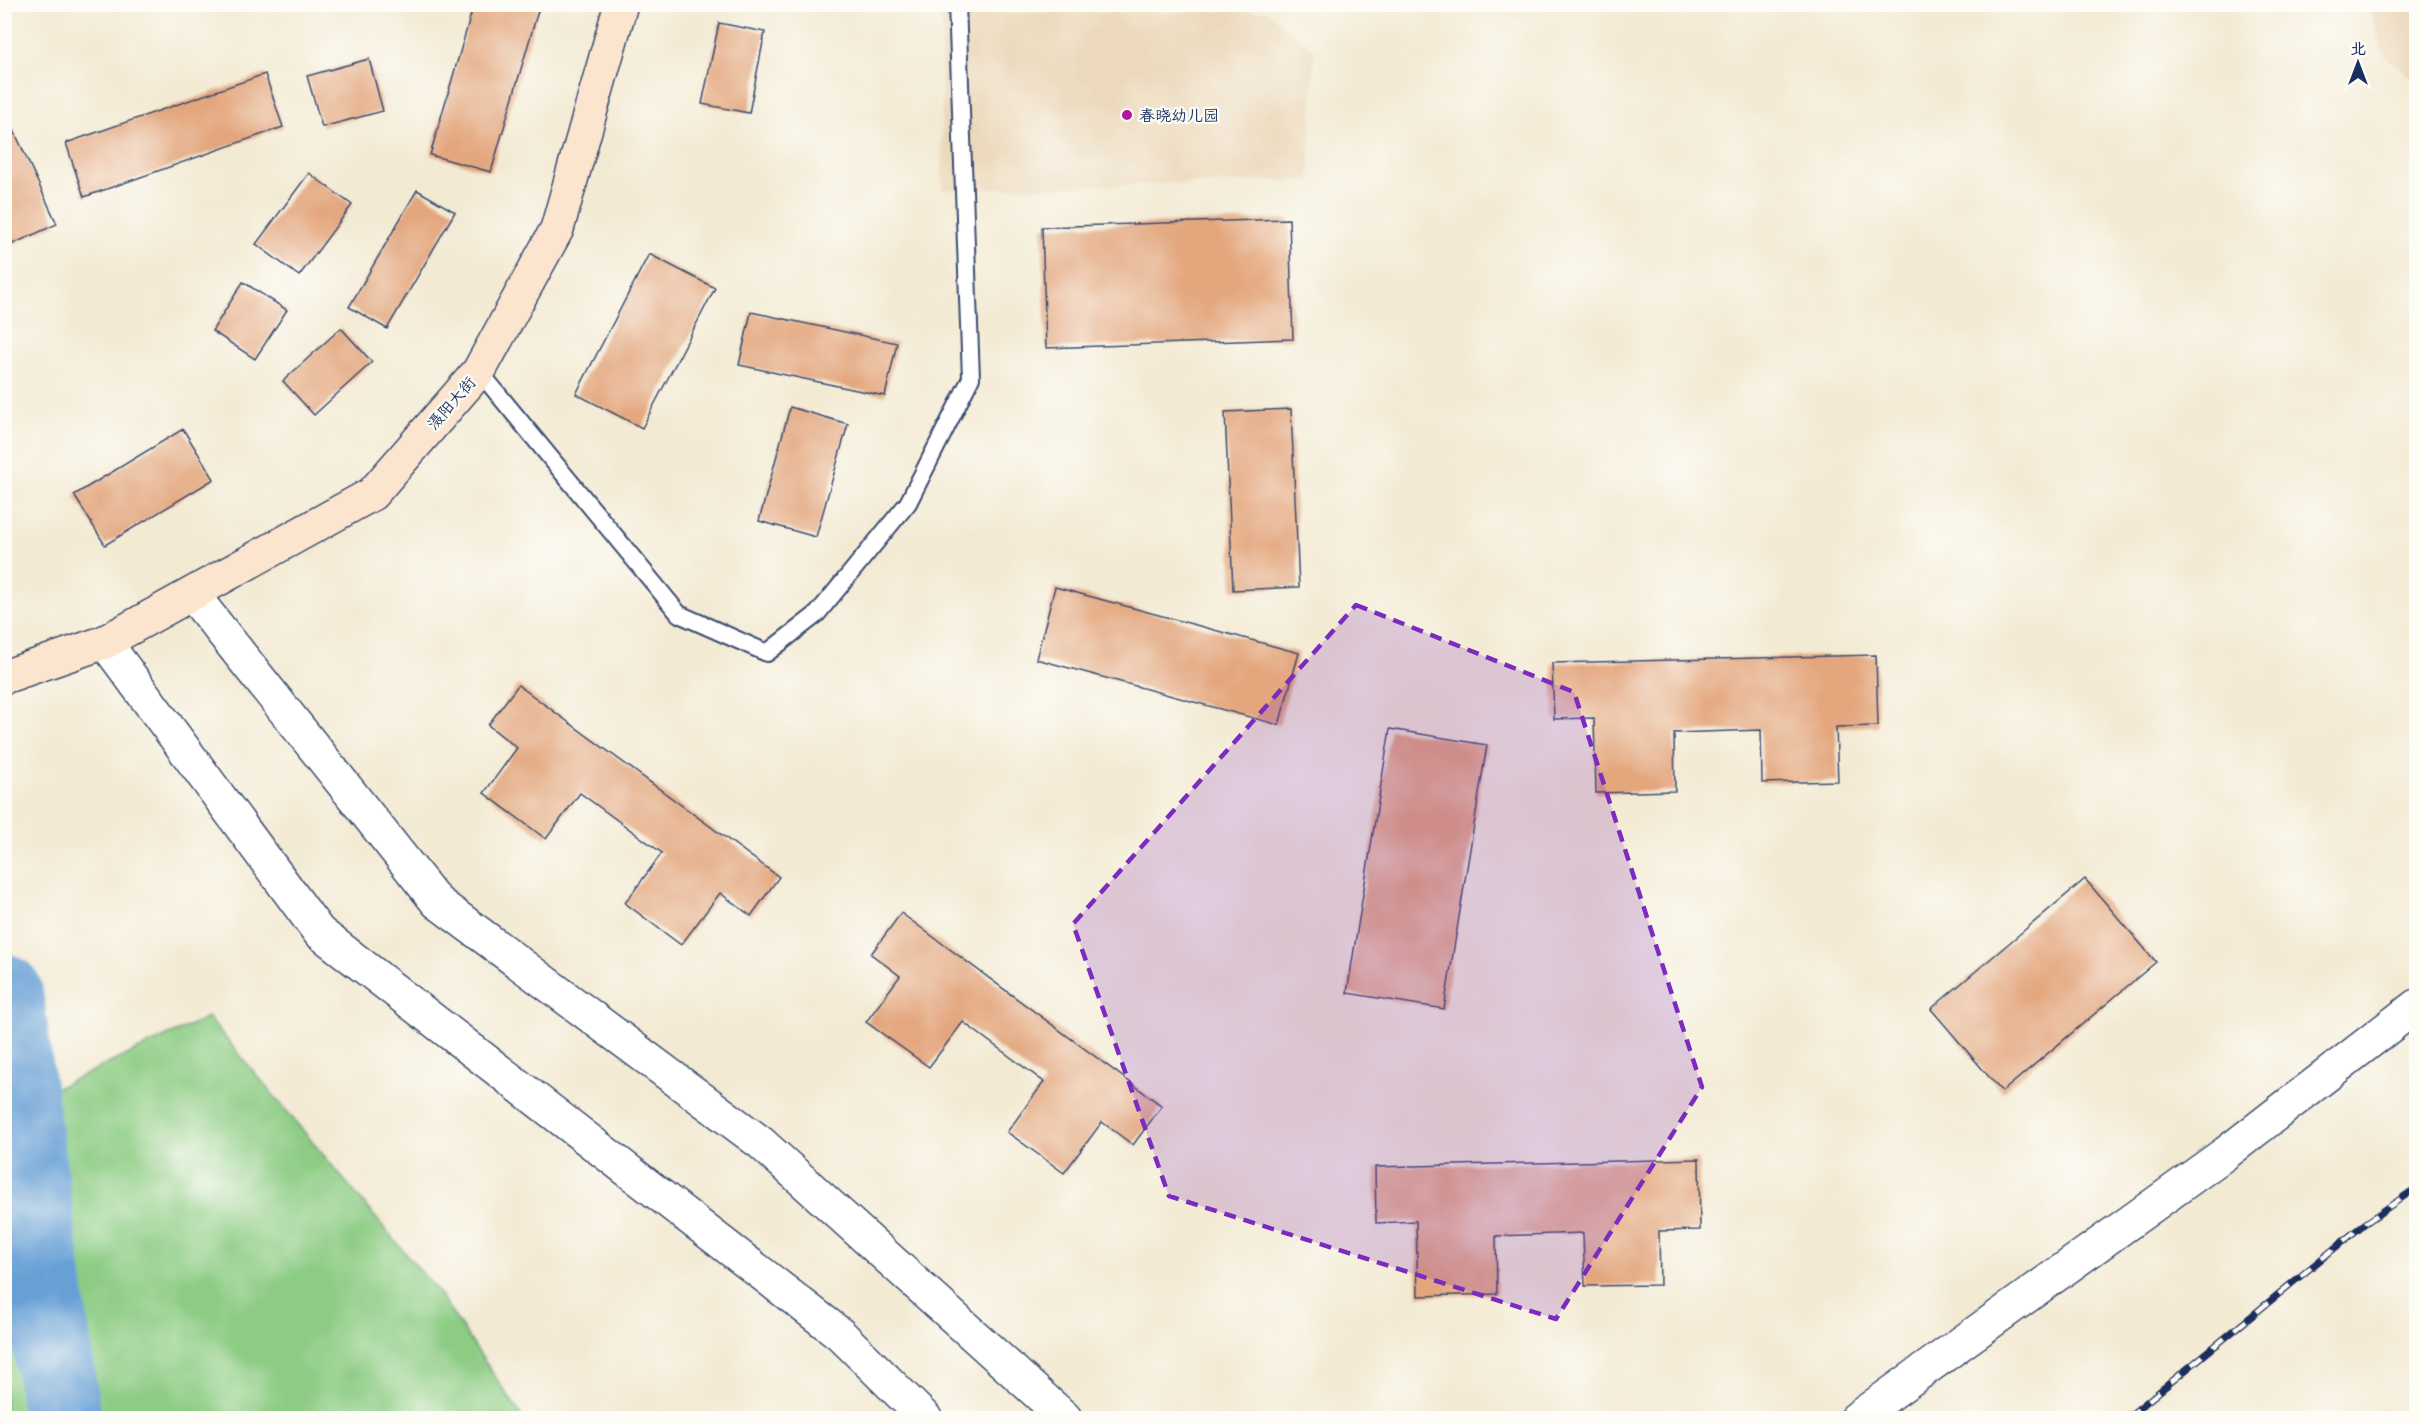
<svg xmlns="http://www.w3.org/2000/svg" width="2421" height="1423" font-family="'Shantell Sans','LXGW WenKai TC',sans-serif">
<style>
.built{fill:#ecd8ba}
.green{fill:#8ccc83;stroke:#547e70;stroke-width:1.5}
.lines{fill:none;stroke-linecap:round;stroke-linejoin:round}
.river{stroke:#67a0d6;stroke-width:78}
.building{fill:#e3a67d}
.service-casing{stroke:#3b4b70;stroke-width:20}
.minor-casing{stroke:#3b4b70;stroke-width:36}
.secondary-casing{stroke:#3b4b70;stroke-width:36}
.service{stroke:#fff;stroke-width:16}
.minor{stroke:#fff;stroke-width:33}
.secondary{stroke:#fce5cf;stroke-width:33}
.rail-casing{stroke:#1b2f5e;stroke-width:7}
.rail{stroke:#fdfcf7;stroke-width:4.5;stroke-dasharray:14;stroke-linecap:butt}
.marked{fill:#7b2cbf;fill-opacity:0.2;stroke:#7b2cbf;stroke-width:4.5;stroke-dasharray:12 8;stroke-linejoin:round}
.poi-dot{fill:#b5179e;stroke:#fdfcf7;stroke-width:2}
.labels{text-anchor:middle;stroke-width:4.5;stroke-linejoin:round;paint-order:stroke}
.poi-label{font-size:16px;fill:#1b2f5e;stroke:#fdfcf7;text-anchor:start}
.street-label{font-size:16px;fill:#1b2f5e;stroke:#fdfcf7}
</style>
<rect width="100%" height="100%" fill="#fdfcf7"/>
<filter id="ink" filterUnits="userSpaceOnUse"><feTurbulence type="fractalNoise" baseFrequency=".0167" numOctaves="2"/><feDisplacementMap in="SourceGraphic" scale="12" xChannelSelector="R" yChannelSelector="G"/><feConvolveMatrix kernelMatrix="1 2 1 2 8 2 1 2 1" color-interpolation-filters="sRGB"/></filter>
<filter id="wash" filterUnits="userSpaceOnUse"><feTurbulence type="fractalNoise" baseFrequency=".008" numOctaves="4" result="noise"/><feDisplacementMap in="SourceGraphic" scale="24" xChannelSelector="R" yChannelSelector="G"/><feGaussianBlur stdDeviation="1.35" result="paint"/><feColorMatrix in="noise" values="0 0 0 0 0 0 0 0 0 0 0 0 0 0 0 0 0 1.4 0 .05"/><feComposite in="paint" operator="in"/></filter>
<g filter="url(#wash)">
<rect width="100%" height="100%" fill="#f3ead3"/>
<g class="built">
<path d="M2368,5H2416V81L2383,54Z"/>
<path d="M1267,11L1314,50L1309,180L942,190V13Z"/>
</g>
<path class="green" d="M208,1017L437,1291L523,1418H5V1112Z"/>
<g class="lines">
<path class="river" d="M4,993L62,1418"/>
</g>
<g id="blocks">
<g class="building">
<path d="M474,4H540L491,172L430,155Z"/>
<path d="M1505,4H1598V8L1505,7Z"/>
<path d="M719,23L765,32L749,113L702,104Z"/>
<path d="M369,59L383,111L322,127L307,76Z"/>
<path d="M265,74L283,127L84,197L66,143Z"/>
<path d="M4,109L57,224L4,248Z"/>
<path d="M309,173L352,205L299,276L256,244Z"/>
<path d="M417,190L455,212L387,329L349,307Z"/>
<path d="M1289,219L1293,339L1046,348L1042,227Z"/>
<path d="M649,254L715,288L642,428L576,394Z"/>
<path d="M243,282L287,310L255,359L212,331Z"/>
<path d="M751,312L897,343L885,396L739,365Z"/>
<path d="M341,328L372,362L314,415L283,381Z"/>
<path d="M790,407L848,424L816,537L759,521Z"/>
<path d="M1291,409L1299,587L1233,590L1225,412Z"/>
<path d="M183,429L214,479L105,545L74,495Z"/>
<path d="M1055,587L1299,653L1279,725L1036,659Z"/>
<path d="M1876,655L1878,726L1836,727L1838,781L1762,783L1761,730L1674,733L1675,791L1596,793L1594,718L1554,719L1552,663Z"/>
<path d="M518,685L779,877L751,916L720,893L681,945L625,903L662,853L580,793L546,839L484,793L517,748L488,725Z"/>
<path d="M1390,729L1487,745L1444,1009L1347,993Z"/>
<path d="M2085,879L2156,962L2002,1092L1931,1009Z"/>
<path d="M901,913L1162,1106L1133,1145L1102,1122L1064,1173L1007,1132L1044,1082L963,1022L929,1067L866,1022L900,976L871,954Z"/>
<path d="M1699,1159L1700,1230L1659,1231L1660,1285L1585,1286L1583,1233L1496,1236L1497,1294L1418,1296L1416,1221L1376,1223L1375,1167Z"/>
</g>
</g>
</g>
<g filter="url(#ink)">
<use href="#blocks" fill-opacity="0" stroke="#3b4b70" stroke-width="1.5"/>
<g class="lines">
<defs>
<path id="service" d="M479,371L679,614L767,653L817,614L908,503L971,378L957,4"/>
<g id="minor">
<path d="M192,594L437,902L761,1143L1065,1418"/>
<path d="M105,642L319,932L840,1334L925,1418"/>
<path d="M1857,1418L2226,1153L2416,1006"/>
</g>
<path id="secondary" d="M4,677L105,642L372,494L479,371L557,229L621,4"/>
</defs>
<use href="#service" class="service-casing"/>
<use href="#minor" class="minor-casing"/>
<use href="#secondary" class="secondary-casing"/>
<use href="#service" class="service"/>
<use href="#minor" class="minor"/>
<use href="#secondary" class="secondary"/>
<defs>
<path id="rail" d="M2127,1418L2363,1225L2416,1188"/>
</defs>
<use href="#rail" class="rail-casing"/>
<use href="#rail" class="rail"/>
</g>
</g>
<path class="marked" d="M1356,605L1574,692L1702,1087L1556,1319L1169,1196L1073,924Z"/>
<circle class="poi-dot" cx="1127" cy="115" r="6"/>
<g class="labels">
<g class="poi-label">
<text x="1139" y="121">春晓幼儿园</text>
</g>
<g class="street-label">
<text transform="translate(451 403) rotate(-49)" y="6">滠阳大街</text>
</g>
</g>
<rect width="2421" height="1423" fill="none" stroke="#fdfcf7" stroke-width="24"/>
<g transform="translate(2358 63)" stroke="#fdfcf7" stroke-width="4.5" paint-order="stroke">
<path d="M0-4.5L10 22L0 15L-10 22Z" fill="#1b2f5e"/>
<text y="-9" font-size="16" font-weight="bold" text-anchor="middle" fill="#1b2f5e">北</text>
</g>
</svg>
